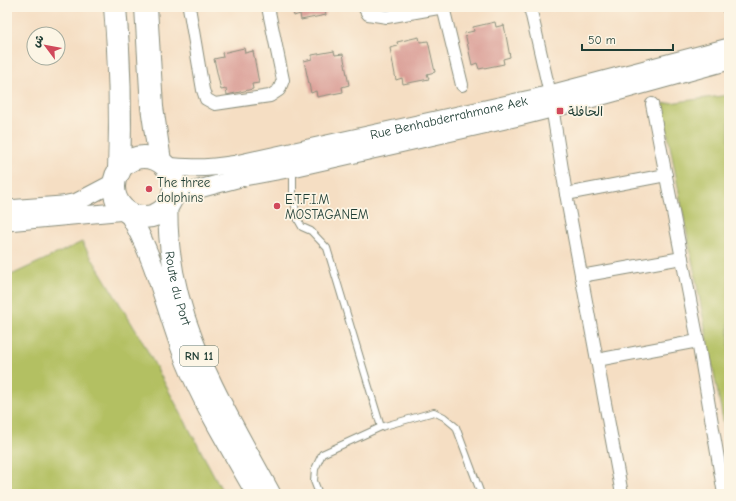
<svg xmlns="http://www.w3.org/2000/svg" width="736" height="501" font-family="'Comic Neue','Playpen Sans Arabic',sans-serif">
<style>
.green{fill:#b3c062;stroke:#697e4b}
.building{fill:#d89992}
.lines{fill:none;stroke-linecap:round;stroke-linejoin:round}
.lane-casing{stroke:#8a8e7c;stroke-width:8}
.street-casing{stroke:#8a8e7c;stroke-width:14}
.secondary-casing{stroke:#8a8e7c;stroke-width:19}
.primary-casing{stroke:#8a8e7c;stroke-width:21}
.highway-casing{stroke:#8a8e7c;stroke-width:24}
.lane{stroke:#fff;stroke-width:6}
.street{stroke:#fff;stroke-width:12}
.secondary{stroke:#fff;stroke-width:17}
.primary{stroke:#fff;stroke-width:19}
.highway{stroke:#fff;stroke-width:22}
.poi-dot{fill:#d1495b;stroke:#fcf5e5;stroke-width:1.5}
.labels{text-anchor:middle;stroke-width:3.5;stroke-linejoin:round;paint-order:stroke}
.shield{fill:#fcf5e5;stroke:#617469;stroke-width:1}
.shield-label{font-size:12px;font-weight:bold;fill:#1f3d34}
.poi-label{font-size:13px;fill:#1f3d34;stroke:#fcf5e5;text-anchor:start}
.street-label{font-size:13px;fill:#1f3d34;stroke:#fcf5e5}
</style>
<rect width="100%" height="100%" fill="#fcf5e5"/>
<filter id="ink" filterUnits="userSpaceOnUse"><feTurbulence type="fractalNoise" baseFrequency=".025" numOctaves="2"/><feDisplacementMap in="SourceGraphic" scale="8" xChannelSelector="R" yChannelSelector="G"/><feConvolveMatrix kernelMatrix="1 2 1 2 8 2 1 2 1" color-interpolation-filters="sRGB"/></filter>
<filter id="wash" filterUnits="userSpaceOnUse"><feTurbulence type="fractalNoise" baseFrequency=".012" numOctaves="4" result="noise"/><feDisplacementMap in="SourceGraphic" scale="16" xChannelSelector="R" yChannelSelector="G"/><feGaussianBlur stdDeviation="0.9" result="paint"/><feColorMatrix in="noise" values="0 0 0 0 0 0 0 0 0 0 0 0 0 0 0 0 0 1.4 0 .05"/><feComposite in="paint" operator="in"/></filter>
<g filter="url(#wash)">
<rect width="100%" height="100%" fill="#f5dec3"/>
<g class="green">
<path d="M729,95V451L662,104Z"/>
<path d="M82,242L140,337L224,494H7V277Z"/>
</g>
<g id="blocks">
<g class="building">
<path d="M292,7H332V8L325,10L326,15L301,20L300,14L294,16Z"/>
<path d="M495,22L496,27L504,25L510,57L503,59L504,64L479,69L477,63L472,65L465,33L474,31L473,27Z"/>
<path d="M419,37L420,42L428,41L435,72L427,74L429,79L403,84L402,78L396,80L390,48L398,46L397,42Z"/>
<path d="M244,48L245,53L253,51L259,83L252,84L253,89L227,95L226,89L221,90L214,59L223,57L222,53Z"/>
<path d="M334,51L335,55L343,54L349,85L342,87L343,92L317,97L316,91L311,93L304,61L312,59V55Z"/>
</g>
</g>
</g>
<g filter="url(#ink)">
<use href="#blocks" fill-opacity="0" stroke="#8a8e7c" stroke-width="1"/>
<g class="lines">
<defs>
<g id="lane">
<path d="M293,169V197L298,220L302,227L311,231L327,248L381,427"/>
<path d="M319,494L314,481L315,469L322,454L381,427L434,412L444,417L456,427L481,494"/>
</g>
<g id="street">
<path d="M189,7L203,90L206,99L215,104L270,96L279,90L283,80L268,7"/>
<path d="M364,7L368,14L387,17L444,7"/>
<path d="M443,7L462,85"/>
<path d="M530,7L550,94L566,194L622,494"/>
<path d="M728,7L729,10"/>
<path d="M652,104L698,341L724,494"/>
<path d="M566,194L666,175"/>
<path d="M581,276L682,258"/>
<path d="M597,360L698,341"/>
</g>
<g id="secondary">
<path id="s1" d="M166,166C189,169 213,168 236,164L535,98L729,47"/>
<path d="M173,196L244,177L293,168L523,116L606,95L729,61"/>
<path d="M7,209L62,205L77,202L115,182"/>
<path d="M7,222L126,211"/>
</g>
<g id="primary">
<path id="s2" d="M168,205C165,314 221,402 271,494"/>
<path d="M129,214C157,262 166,311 186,362C205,408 232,451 256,494"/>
</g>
<g id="highway">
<path d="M115,7C120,62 121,117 119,172"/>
<path d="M146,7L152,107L160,161"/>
<circle cx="144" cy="187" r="30"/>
</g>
</defs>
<use href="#lane" class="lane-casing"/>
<use href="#street" class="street-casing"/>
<use href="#secondary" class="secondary-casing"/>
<use href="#primary" class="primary-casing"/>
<use href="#highway" class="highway-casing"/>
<use href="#lane" class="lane"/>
<use href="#street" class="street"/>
<use href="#secondary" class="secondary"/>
<use href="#primary" class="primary"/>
<use href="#highway" class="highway"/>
</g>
</g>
<g class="poi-dot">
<rect x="556" y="107" width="8" height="8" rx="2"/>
<circle cx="149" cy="189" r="4"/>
<circle cx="277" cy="206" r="4"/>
</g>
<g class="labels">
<rect class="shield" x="180" y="346" width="38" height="20" rx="3"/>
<g class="shield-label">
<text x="199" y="360">RN 11</text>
</g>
<g class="poi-label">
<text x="568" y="116">الحافلة</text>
<text x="157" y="187">The three<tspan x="157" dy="15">dolphins</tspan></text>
<text x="285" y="204">E.T.F.I.M<tspan x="285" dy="15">MOSTAGANEM</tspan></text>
</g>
<g class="street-label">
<text dy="5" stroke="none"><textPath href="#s1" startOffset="288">Rue Benhabderrahmane Aek</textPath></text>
<text dy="5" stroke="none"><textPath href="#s2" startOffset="84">Route du Port</textPath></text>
</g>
</g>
<rect width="736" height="501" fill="none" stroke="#fcf5e5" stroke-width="24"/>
<g transform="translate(46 46) rotate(302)"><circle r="19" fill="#fcf5e5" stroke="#a4ab9e"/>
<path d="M0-3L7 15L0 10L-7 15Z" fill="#d1495b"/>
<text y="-6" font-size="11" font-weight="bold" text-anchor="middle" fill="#1f3d34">ش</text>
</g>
<path d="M582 44v6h91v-6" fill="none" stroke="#1f3d34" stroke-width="2"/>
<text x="588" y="44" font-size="12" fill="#1f3d34" stroke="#fcf5e5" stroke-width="3" paint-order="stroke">50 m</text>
</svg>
